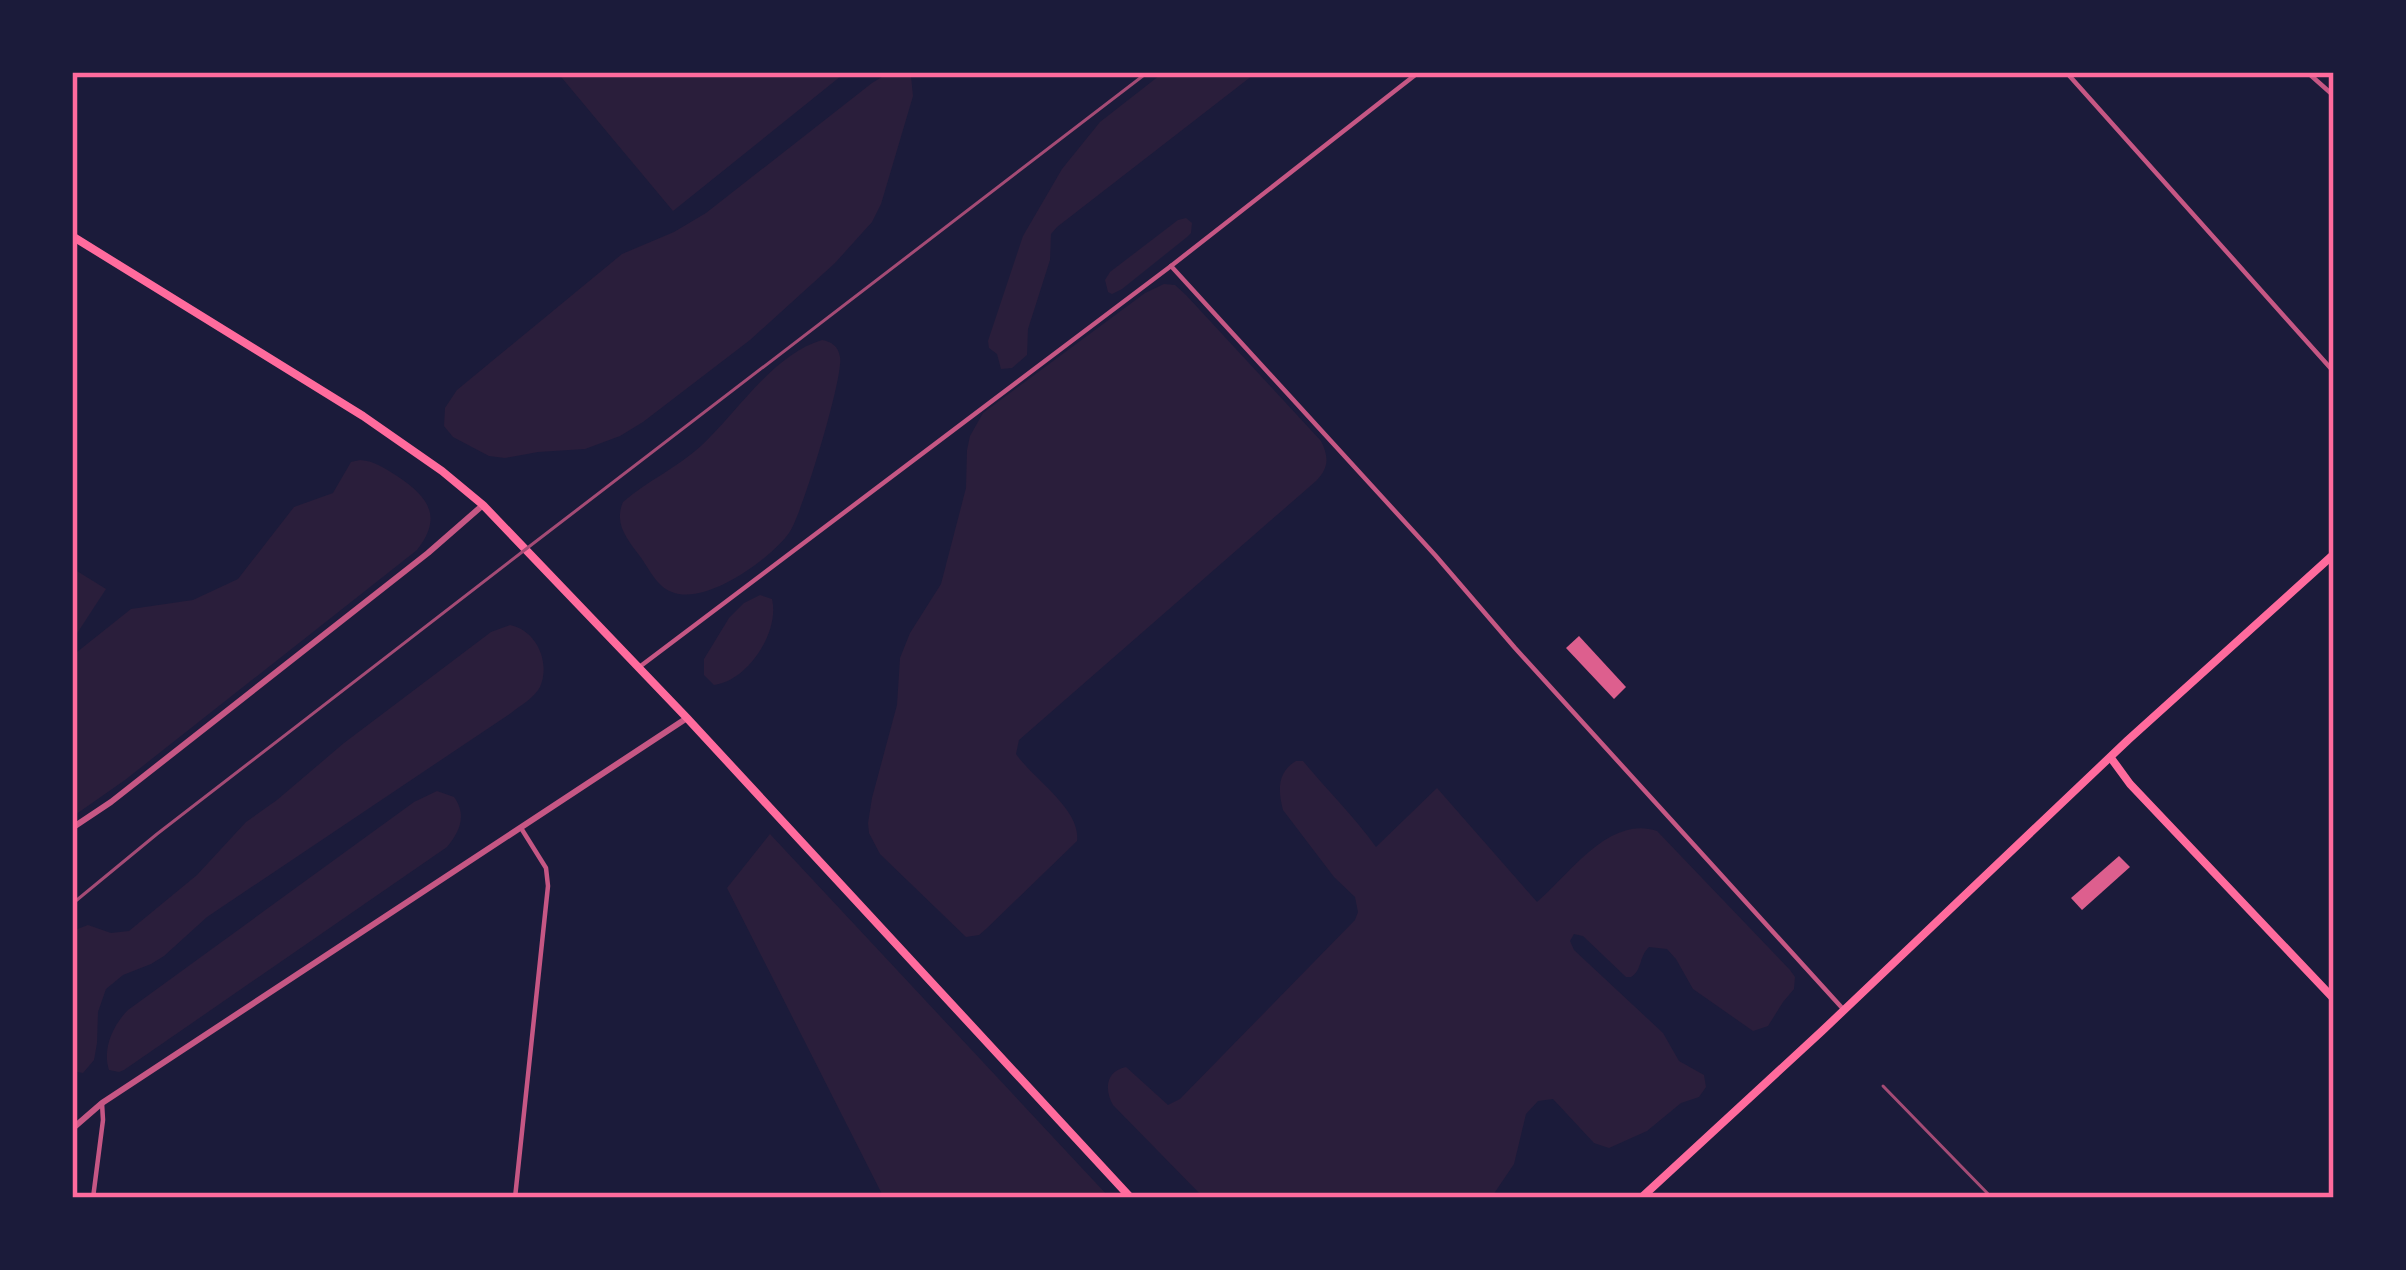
<svg xmlns="http://www.w3.org/2000/svg" width="2406" height="1270" font-family="Barlow,sans-serif">
<style>
.green{fill:#2a1e3b}
.building{fill:#dd5f8e}
.lines{fill:none;stroke-linecap:round;stroke-linejoin:round}
.minor{stroke:#c65784;stroke-width:4.5}
.tertiary{stroke:#c65784;stroke-width:6}
.secondary{stroke:#ff6b9d;stroke-width:8}
.primary{stroke:#ff6b9d;stroke-width:8}
.rail{stroke:#a44b75;stroke-width:3}
.neatline{fill:none;stroke:#ff6b9d;stroke-width:4.5}
</style>
<rect width="100%" height="100%" fill="#1b1b3a"/>
<g class="green">
<path d="M557,72H846L673,211Z"/>
<path d="M890,72H904L911,76L913,96L881,204L872,222L835,263L750,340L643,422L620,436L585,449L538,452L505,458L489,456L453,437L444,426L445,408L457,390L622,254L674,232L706,213L872,83Z"/>
<path d="M1164,72H1257L1057,227L1051,234L1050,260L1028,329L1027,355L1012,368L1001,369L997,354L989,348L988,341L1023,236L1062,169L1100,122Z"/>
<path d="M1186,218L1192,223L1191,233L1187,237L1122,289L1112,294L1108,292L1105,280L1110,272L1178,220Z"/>
<path d="M1164,284L1175,285L1186,295L1321,441C1329,457 1329,468 1316,481L1019,740L1016,754C1034,780 1081,809 1077,841L986,929L979,935L966,937L880,854L869,833L868,823L872,798L897,705L900,658L910,633L941,584L966,488L967,450L970,436L983,413L1145,293Z"/>
<path d="M822,340C832,342 838,346 840,357C844,376 802,515 789,533C770,559 706,606 672,592C658,587 650,571 642,559C629,541 613,525 623,502C647,481 677,468 701,446C737,413 772,355 822,340Z"/>
<path d="M360,460C375,461 384,468 397,476C427,496 444,516 417,550L125,780L72,817V656L131,609L193,600L238,579L294,507L333,493L351,462Z"/>
<path d="M72,568L106,589L72,641Z"/>
<path d="M760,595L772,599C780,631 748,681 714,685L704,675V659L729,618L744,603Z"/>
<path d="M510,625C536,630 551,662 540,687C534,698 521,705 511,713L207,917L164,956L151,964L123,975L106,989L98,1012L97,1043L94,1060L83,1073L72,1071V931L88,925L111,933L129,931L197,875L246,822L277,800L344,743L491,632Z"/>
<path d="M1296,761H1303C1326,789 1354,816 1376,847L1437,788L1537,902C1570,874 1609,815 1657,831L1790,970L1795,977L1794,989L1783,1002L1768,1026L1753,1031L1693,989L1676,959L1667,949L1649,947C1639,956 1642,971 1631,977H1626L1583,936L1574,934L1570,941L1574,950L1663,1033L1679,1061L1704,1075L1706,1087L1699,1097L1681,1103L1647,1131L1609,1148L1594,1143L1553,1099L1538,1101L1526,1114L1514,1164L1491,1198H1385L1366,1194L1353,1198H1204L1113,1105C1104,1089 1106,1071 1126,1067L1168,1105L1180,1099L1355,920L1358,912L1355,897L1334,877L1283,810C1278,791 1277,772 1296,761Z"/>
<path d="M437,791L454,797C467,815 460,831 447,847L124,1070L119,1072L109,1070C102,1049 113,1025 128,1010L414,802Z"/>
<path d="M770,834L1094,1181L1110,1198H884L727,888Z"/>
</g>
<g class="building">
<path d="M1579,636L1626,687L1614,699L1566,648Z"/>
<path d="M2119,856L2130,867L2082,910L2071,898Z"/>
</g>
<g class="lines">
<g class="minor">
<path d="M2066,72L2334,372"/>
<path d="M2307,72L2334,96"/>
<path d="M1171,266L1435,555L1515,648L1844,1010"/>
<path d="M638,668L1171,266L1419,72"/>
<path d="M93,1198L103,1120L102,1103"/>
<path d="M515,1198L548,886L546,868L521,828"/>
</g>
<g class="tertiary">
<path d="M72,828L111,802L428,553L483,505"/>
<path d="M72,1129L102,1103L687,718"/>
</g>
<g class="secondary">
<path d="M2111,758L2130,784L2334,999"/>
<path d="M1641,1198L1822,1031L2128,740L2334,554"/>
</g>
<path class="primary" d="M72,236L363,416L442,471L483,505L687,718L1131,1198"/>
<g class="rail">
<path d="M72,904L157,834L526,549L1148,72"/>
<path d="M1883,1086L1992,1198"/>
</g>
</g>
<rect width="2406" height="1270" fill="none" stroke="#1b1b3a" stroke-width="150"/>
<rect x="75" y="75" width="2256" height="1120" class="neatline"/>
</svg>
